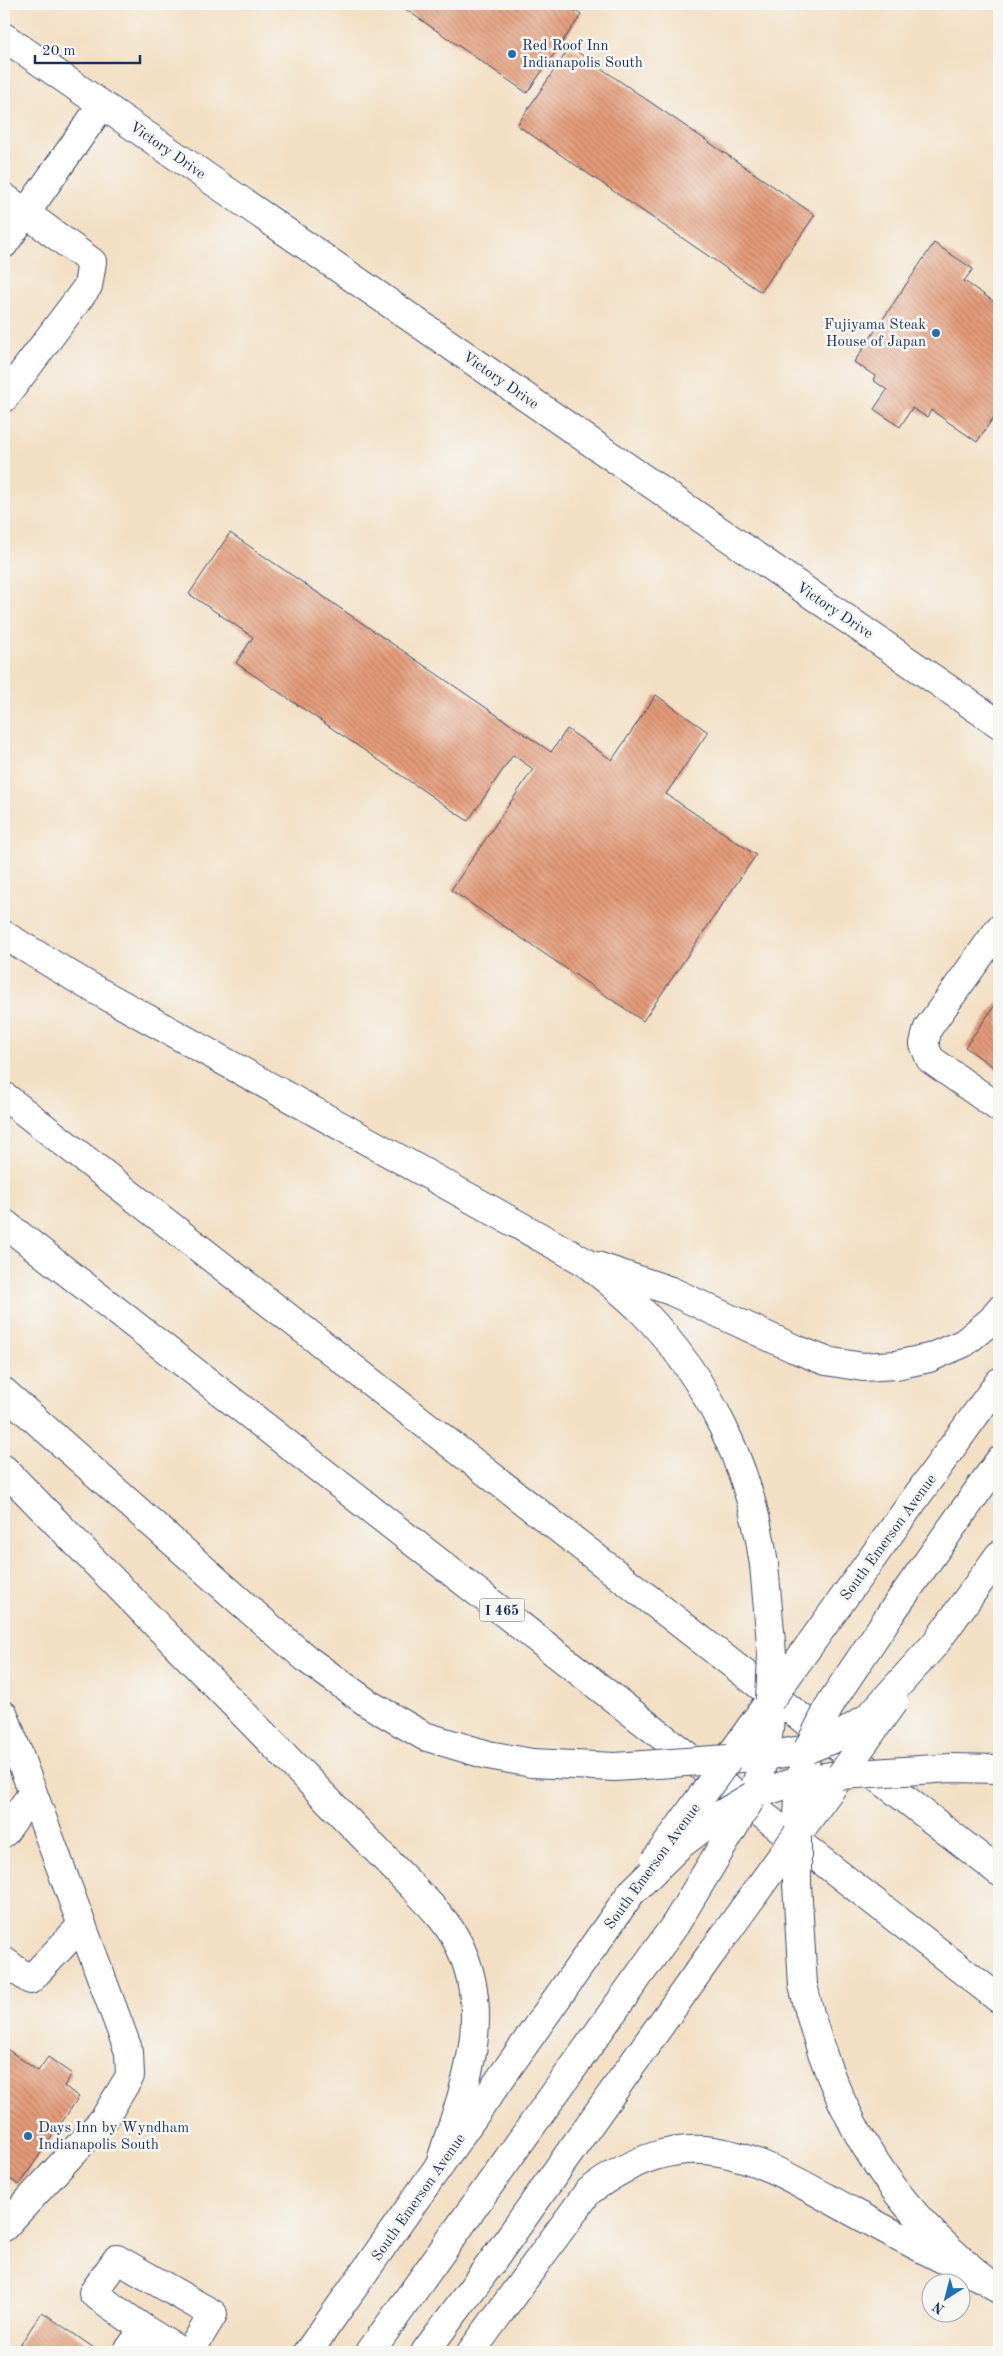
<svg xmlns="http://www.w3.org/2000/svg" width="1003" height="2356" font-family="'Old Standard TT',serif">
<style>
.building{fill:url(#building-back-hatch)}
.lines{fill:none;stroke-linecap:round;stroke-linejoin:round}
.minor-casing{stroke:#3b496d;stroke-width:30}
.major-casing{stroke:#3b496d;stroke-width:30}
.highway-casing{stroke:#3b496d;stroke-width:30}
.minor{stroke:#fff;stroke-width:28}
.major{stroke:#fff;stroke-width:28}
.highway{stroke:#fff;stroke-width:28}
.major-bridge-casing{stroke:#3b496d;stroke-width:30;stroke-linecap:butt}
.highway-bridge-casing{stroke:#3b496d;stroke-width:30;stroke-linecap:butt}
.major-bridge{stroke:#fff;stroke-width:28}
.highway-bridge{stroke:#fff;stroke-width:28}
.poi-dot{fill:#1f6fb2;stroke:#f6f6f2;stroke-width:2}
.labels{text-anchor:middle;stroke-width:5;stroke-linejoin:round;paint-order:stroke}
.shield{fill:#f6f6f2;stroke:#5d6b8a;stroke-width:1}
.shield-label{font-size:14px;font-weight:bold;fill:#1b2f5e}
.poi-label{font-size:15px;fill:#1b2f5e;stroke:#f6f6f2;text-anchor:start}
.street-label{font-size:15px;fill:#1b2f5e;stroke:#f6f6f2}
</style>
<defs>
<pattern id="building-back-hatch" width="6" height="6" patternUnits="userSpaceOnUse" patternTransform="scale(1.25)"><rect width="6" height="6" fill="#e49b79"/><path d="M-1 5l2 2M0 0l6 6M5-1l2 2" fill="none" stroke="#b87f66"/></pattern>
</defs>
<rect width="100%" height="100%" fill="#f6f6f2"/>
<filter id="ink" filterUnits="userSpaceOnUse"><feTurbulence type="fractalNoise" baseFrequency=".02" numOctaves="2"/><feDisplacementMap in="SourceGraphic" scale="10" xChannelSelector="R" yChannelSelector="G"/><feConvolveMatrix kernelMatrix="1 2 1 2 8 2 1 2 1" color-interpolation-filters="sRGB"/></filter>
<filter id="wash" filterUnits="userSpaceOnUse"><feTurbulence type="fractalNoise" baseFrequency=".0096" numOctaves="4" result="noise"/><feDisplacementMap in="SourceGraphic" scale="20" xChannelSelector="R" yChannelSelector="G"/><feGaussianBlur stdDeviation="1.12" result="paint"/><feColorMatrix in="noise" values="0 0 0 0 0 0 0 0 0 0 0 0 0 0 0 0 0 1.4 0 .05"/><feComposite in="paint" operator="in"/></filter>
<g filter="url(#wash)">
<rect width="100%" height="100%" fill="#f3dfc3"/>
<g id="blocks">
<g class="building">
<path d="M398,4H565L581,15L527,93Z"/>
<path d="M570,47L815,215L761,292L517,125Z"/>
<path d="M934,243L973,269L964,281L999,305V409L977,442L931,410L927,417L912,408L900,427L874,409L887,390L873,380L875,376L854,362Z"/>
<path d="M230,533L551,752L567,729L612,760L656,695L708,732L666,794L756,855L643,1021L451,890L533,769L513,755L468,821L236,663L253,637L189,594Z"/>
<path d="M998,1001L999,1002V1071L965,1047Z"/>
<path d="M4,2047L38,2071L48,2057L72,2074L64,2086L79,2097L19,2185L4,2175Z"/>
<path d="M42,2312L97,2350L95,2352H15Z"/>
</g>
</g>
</g>
<g filter="url(#ink)">
<use href="#blocks" fill-opacity="0" stroke="#3b496d" stroke-width="1"/>
<g class="lines">
<defs>
<g id="minor">
<path d="M4,37L999,724"/>
<path d="M4,197L92,262L88,286L4,398"/>
<path d="M4,244L102,105"/>
<path d="M999,929L928,1028L924,1044L930,1059L999,1108"/>
<path d="M4,1715L129,2052L130,2076L104,2119L4,2227"/>
<path d="M4,1833L32,1794"/>
<path d="M4,1961L30,1980L82,1925"/>
<path d="M144,2329L93,2293L117,2259L213,2314L190,2352"/>
<path d="M127,2352L144,2329L181,2352"/>
</g>
<g id="major">
<path d="M852,1586L999,1382"/>
<path d="M935,1644L999,1555"/>
<path d="M728,1759L770,1700"/>
<path d="M797,1835L841,1775"/>
<path d="M308,2352L631,1893"/>
<path d="M425,2352L494,2259L713,1951"/>
</g>
<g id="highway">
<path d="M4,935L87,985L585,1262C603,1277 623,1292 640,1309C708,1377 752,1471 764,1565"/>
<path d="M4,1096L999,1872"/>
<path d="M4,1223L999,1999"/>
<path d="M597,1266L671,1291L793,1348L826,1361L863,1367L896,1365L929,1358L964,1343L993,1319L999,1310"/>
<path d="M4,1392L251,1611L308,1660L369,1704L424,1736L488,1755L532,1763"/>
<path d="M4,1469L402,1876C422,1897 445,1917 458,1943C496,2018 462,2093 439,2167"/>
<path d="M891,1613L999,1461"/>
<path d="M728,1759L766,1756L808,1749L800,1780L797,1835"/>
<path d="M752,1796C764,1762 771,1737 770,1700"/>
<path d="M752,1796L800,1780L841,1775"/>
<path d="M803,1985C825,2086 872,2178 949,2249C965,2263 980,2278 999,2289"/>
<path d="M370,2352L675,1925"/>
<path d="M471,2352L588,2192C693,2114 754,2158 853,2212C895,2235 938,2257 981,2278"/>
</g>
</defs>
<use href="#minor" class="minor-casing"/>
<use href="#major" class="major-casing"/>
<use href="#highway" class="highway-casing"/>
<use href="#minor" class="minor"/>
<use href="#major" class="major"/>
<use href="#highway" class="highway"/>
<defs>
<g id="major-bridge">
<path d="M770,1700L852,1586"/>
<path d="M841,1775L894,1701"/>
<path d="M655,1861L728,1759"/>
<path d="M713,1951L797,1835"/>
</g>
<g id="highway-bridge">
<path d="M764,1565L772,1654L770,1700"/>
<path d="M808,1749L840,1736L870,1716L935,1644"/>
<path d="M808,1749L832,1701L891,1613"/>
<path d="M532,1763L615,1767L728,1759"/>
<path d="M841,1775L951,1768L999,1769"/>
<path d="M797,1835V1884L803,1985"/>
<path d="M631,1893L680,1845L720,1815L752,1796"/>
<path d="M675,1925L752,1797"/>
</g>
</defs>
<use href="#major-bridge" class="major-bridge-casing"/>
<use href="#highway-bridge" class="highway-bridge-casing"/>
<use href="#major-bridge" class="major-bridge"/>
<use href="#highway-bridge" class="highway-bridge"/>
</g>
</g>
<g class="poi-dot">
<circle cx="512" cy="54" r="5"/>
<circle cx="936" cy="333" r="5"/>
<circle cx="28" cy="2136" r="5"/>
</g>
<g class="labels">
<rect class="shield" x="479.5" y="1598.5" width="45" height="23" rx="4"/>
<g class="shield-label">
<text x="502" y="1615">I 465</text>
</g>
<g class="poi-label">
<text x="522" y="50">Red Roof Inn<tspan x="522" dy="17">Indianapolis South</tspan></text>
<text x="926" y="329" text-anchor="end">Fujiyama Steak<tspan x="926" dy="17">House of Japan</tspan></text>
<text x="38" y="2132">Days Inn by Wyndham<tspan x="38" dy="17">Indianapolis South</tspan></text>
</g>
<g class="street-label">
<text transform="translate(168 150) rotate(35)" y="5">Victory Drive</text>
<text transform="translate(501 380) rotate(35)" y="5">Victory Drive</text>
<text transform="translate(835 610) rotate(34)" y="5">Victory Drive</text>
<text transform="translate(888 1537) rotate(-54)" y="5">South Emerson Avenue</text>
<text transform="translate(652 1866) rotate(-54)" y="5">South Emerson Avenue</text>
<text transform="translate(418 2197) rotate(-55)" y="5">South Emerson Avenue</text>
</g>
</g>
<rect width="1003" height="2356" fill="none" stroke="#f6f6f2" stroke-width="20"/>
<g transform="translate(946 2298) rotate(216)"><circle r="24" fill="#f6f6f2" stroke="#9ea6b7"/>
<path d="M0-4L9 19L0 12L-9 19Z" fill="#1f6fb2"/>
<text y="-8" font-size="14" font-weight="bold" text-anchor="middle" fill="#1b2f5e">N</text>
</g>
<path d="M35 55v8h105v-8" fill="none" stroke="#1b2f5e" stroke-width="2.5"/>
<text x="42" y="55" font-size="15" fill="#1b2f5e" stroke="#f6f6f2" stroke-width="4" paint-order="stroke">20 m</text>
</svg>
